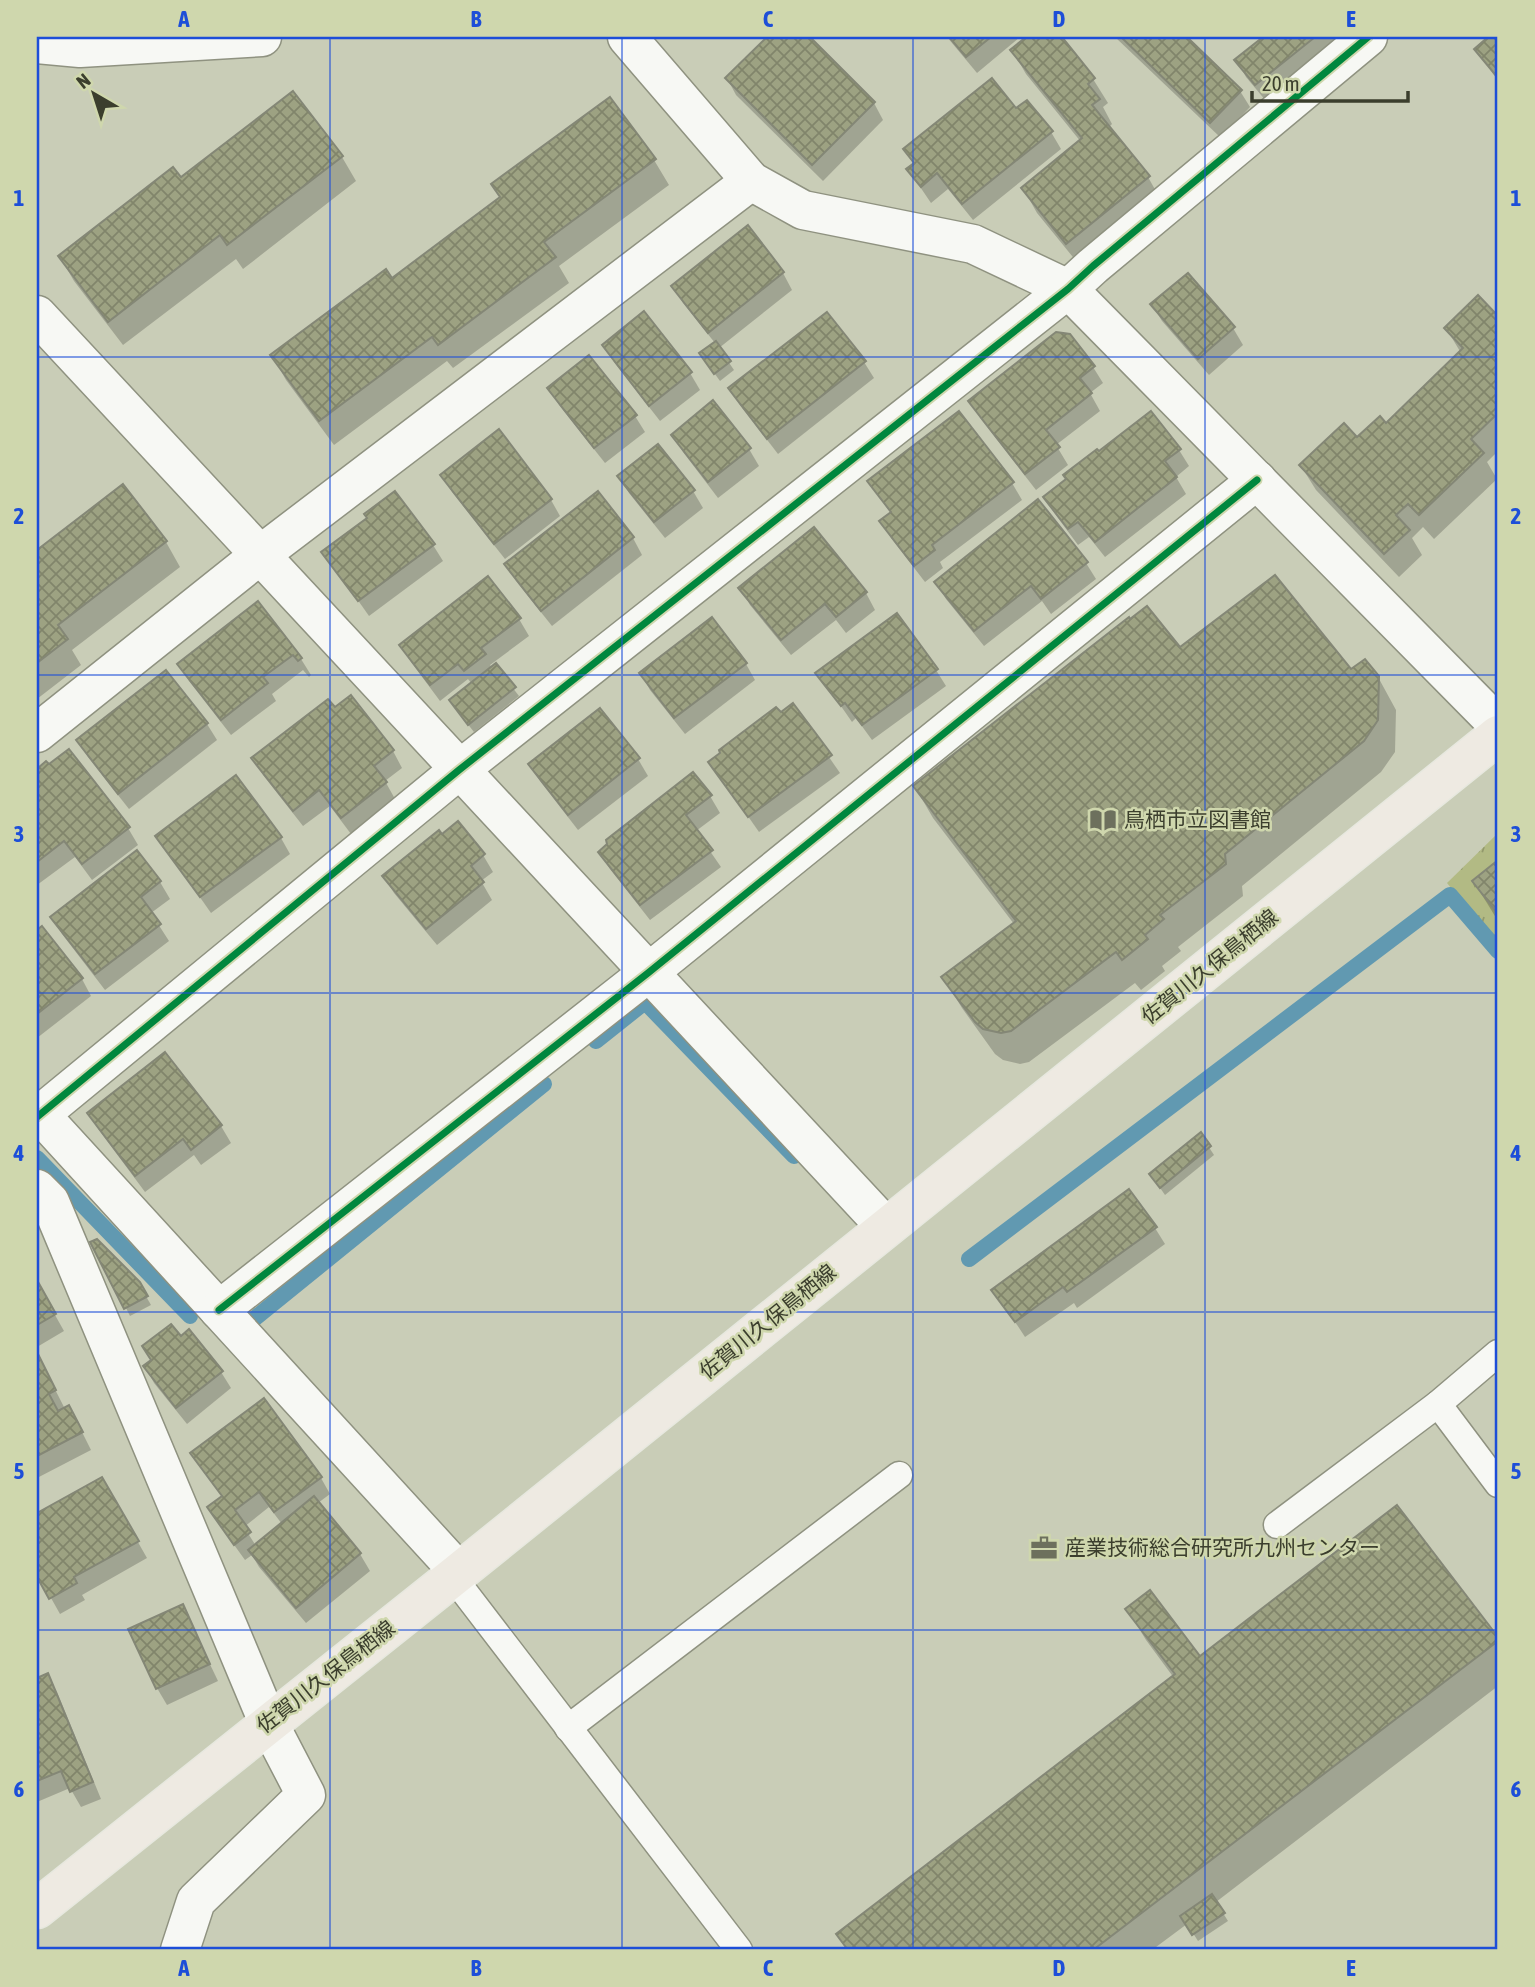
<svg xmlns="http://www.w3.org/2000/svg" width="1535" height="1987" font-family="'Asap Condensed','Noto Sans JP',sans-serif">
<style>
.park{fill:url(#park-tufts)}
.shadow{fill:#0003;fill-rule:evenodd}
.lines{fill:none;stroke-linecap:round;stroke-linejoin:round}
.stream{stroke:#6199b1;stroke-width:16}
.building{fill:url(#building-cross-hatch);stroke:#848776;stroke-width:2}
.lane-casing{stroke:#8f9280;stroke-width:29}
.street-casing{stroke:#8f9280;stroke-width:41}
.primary-casing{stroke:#e7e8df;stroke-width:41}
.lane{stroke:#f7f8f4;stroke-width:26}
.street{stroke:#f7f8f4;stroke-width:38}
.primary{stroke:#eeeae2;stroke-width:38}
.cycleway-casing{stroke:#cfd7ad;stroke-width:11}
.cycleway{stroke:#00873e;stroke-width:7}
.grid{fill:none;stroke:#1d4ed8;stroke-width:2;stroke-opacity:0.55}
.labels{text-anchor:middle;stroke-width:5;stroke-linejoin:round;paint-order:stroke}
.poi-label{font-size:21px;fill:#3b3e2d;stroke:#cfd7ad;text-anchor:start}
.street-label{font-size:21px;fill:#3b3e2d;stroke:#cfd7ad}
.neatline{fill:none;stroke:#1d4ed8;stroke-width:2.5}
.grid-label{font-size:23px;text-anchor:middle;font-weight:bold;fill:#1d4ed8}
</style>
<defs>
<pattern id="park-tufts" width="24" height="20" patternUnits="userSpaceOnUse" patternTransform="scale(1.75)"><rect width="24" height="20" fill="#b2ba84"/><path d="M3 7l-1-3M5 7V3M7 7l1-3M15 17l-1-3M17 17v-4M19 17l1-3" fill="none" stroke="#92996c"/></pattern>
<pattern id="building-cross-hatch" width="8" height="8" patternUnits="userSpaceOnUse" patternTransform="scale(1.75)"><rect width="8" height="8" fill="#9da282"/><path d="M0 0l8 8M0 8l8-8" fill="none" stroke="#81856b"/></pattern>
</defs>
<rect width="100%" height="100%" fill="#c9cdb7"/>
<path class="park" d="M1498,833V946L1447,883Z"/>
<g class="shadow">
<path d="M769,37H807L874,103L883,120L823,181L736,95L727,78Z"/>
<path d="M947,37H1020L977,73Z"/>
<path d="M1028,37H1059L1093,79L1108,103L1103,107L1112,124L1108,128L1148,177L1162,202L1081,267L1037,213L1023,188L1081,142L1026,74L1012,50Z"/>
<path d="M1115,37H1185L1240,91L1250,107L1221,138Z"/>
<path d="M1266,37H1334L1338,43L1266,101L1246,77L1237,60Z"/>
<path d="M1491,37H1498V81L1476,49Z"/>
<path d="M1016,111L1051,132L1061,149L973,220L948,189L931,203L908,169L914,165L905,150Z"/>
<path d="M342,157L356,181L243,269L236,259L123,345L74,281L60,257L181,180Z"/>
<path d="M654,160L669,185L559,266L569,283L453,368L447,361L334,445L286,380L272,355L392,280Z"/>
<path d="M747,228L783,273L792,290L719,348L734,370L720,381L706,362L715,343L683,303L674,286Z"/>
<path d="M1187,275L1233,328L1243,345L1209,375L1162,321L1152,305Z"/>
<path d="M1478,298L1498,319V451L1487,462L1497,479L1434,539L1423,527L1412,538L1422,555L1399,577L1316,490L1301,466L1386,425L1461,353L1446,328Z"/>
<path d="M604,345L690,373L700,390L660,421L614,362Z"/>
<path d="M864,362L874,378L778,454L740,405L730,389Z"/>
<path d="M1093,367L1103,383L1090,393L1100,411L1056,445L1068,465L1036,490L980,418L970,401Z"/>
<path d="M549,388L635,416L645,432L605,463L559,405Z"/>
<path d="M713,403L749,449L759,466L718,498L683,452L673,435Z"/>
<path d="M658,446L693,491L703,508L665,538L629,493L619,476Z"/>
<path d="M1179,450L1189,466L1176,477L1186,494L1105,557L1089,537L1078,545L1055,514L1045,498Z"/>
<path d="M442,475L551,500L560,516L505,559L452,492Z"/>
<path d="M870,482L1012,483L1022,500L940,562L943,568L925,582L891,538L882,522L891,514Z"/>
<path d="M122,486L166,542L180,567L72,650L81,665L37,699V552Z"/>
<path d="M597,493L633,538L642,555L552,626L516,581L506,565Z"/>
<path d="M369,519L433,545L443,561L369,616L324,552Z"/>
<path d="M1086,563L1096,579L1051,614L1042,601L984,646L946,599L936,582Z"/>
<path d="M741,588L866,593L875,610L846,633L836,620L791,655L750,605Z"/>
<path d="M258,603L301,659L311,675L309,677L303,670L272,694L276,701L231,735L189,681L179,665Z"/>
<path d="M519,619L529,636L490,665L492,668L495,665L519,696L474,732L455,708L472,684L468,679L440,701L411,662L401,645Z"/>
<path d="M1130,621L1180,650L1351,672L1378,677L1396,710L1395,752L1381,772L1242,886L1243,896L1178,947L1181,951L1162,966L1165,971L1141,990L1135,983L1029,1062L1020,1064L1003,1060L995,1054L962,1008L943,977L1014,924L933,818L915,787Z"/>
<path d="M746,664L755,680L685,734L650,690L641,674Z"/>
<path d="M936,670L946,686L872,740L856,718L852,722L818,673Z"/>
<path d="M351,697L393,751L402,768L385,781L395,799L351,834L330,806L303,826L263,775L254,758Z"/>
<path d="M793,705L840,773L759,832L710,762Z"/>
<path d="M600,710L638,759L648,776L578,830L540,781L530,764Z"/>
<path d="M207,724L217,740L129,809L88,757L78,741Z"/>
<path d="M69,752L128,828L138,845L92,880L75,857L37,885V771L46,764L49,767Z"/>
<path d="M710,796L720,813L696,831L721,867L650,920L610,869L600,852Z"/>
<path d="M157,836L281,838L290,854L211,913Z"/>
<path d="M137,853L160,882L170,899L151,913L169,941L105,990L62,934L53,918Z"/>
<path d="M483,855L493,872L481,881L492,900L437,945L394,893L384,877Z"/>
<path d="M1498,862V921L1474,882Z"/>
<path d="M42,929L82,979L91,996L37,1038V932Z"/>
<path d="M165,1055L221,1126L231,1143L201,1165L194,1155L145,1192L99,1130L89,1114Z"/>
<path d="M1201,1135L1214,1155L1165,1195L1156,1182Z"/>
<path d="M1155,1228L1165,1244L1077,1308L1074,1303L1025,1337L994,1290Z"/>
<path d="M37,1283L64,1331L37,1347Z"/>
<path d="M139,1284L151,1305L130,1316L126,1308Z"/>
<path d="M180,1338L221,1372L231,1388L187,1424L154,1383L145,1366Z"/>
<path d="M37,1354L65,1409L78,1424L91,1450L37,1478Z"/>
<path d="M192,1453L321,1478L330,1494L318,1503L360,1554L370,1571L306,1623L259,1567L252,1555L245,1560L219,1524L209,1508L223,1498ZM269,1507L282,1524L256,1546L244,1527Z"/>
<path d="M102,1479L147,1558L82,1595L85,1600L60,1614L37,1573V1515Z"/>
<path d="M1396,1507L1498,1640V1686L1216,1902L1228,1921L1198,1941L1187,1924L1152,1950H847L838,1934L1174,1678L1146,1640L1127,1609L1199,1658Z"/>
<path d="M182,1606L218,1681L167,1705L157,1688Z"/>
<path d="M47,1675L57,1692L101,1799L81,1807L70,1788L37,1802V1680Z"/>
</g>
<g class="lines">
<g class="stream">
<path d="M596,1041L645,1002L794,1156"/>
<path d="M37,1158L190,1316"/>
<path d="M969,1259L1450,895L1498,951"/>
<path d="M254,1319L544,1084"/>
</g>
</g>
<g class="building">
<path d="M767,37H810L875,102L812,165L725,78Z"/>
<path d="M949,37H991L966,57Z"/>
<path d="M1026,37H1062L1095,78L1088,84L1100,99L1092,105L1150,176L1066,244L1021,188L1082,138L1010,50Z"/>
<path d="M1121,37H1187L1242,90L1210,123Z"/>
<path d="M1263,37H1315L1255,85L1234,60Z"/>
<path d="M1488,37H1498V78L1474,49Z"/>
<path d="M992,78L1016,108L1027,100L1053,131L962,204L937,173L921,187L906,169L914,163L903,149Z"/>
<path d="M293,91L343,156L227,245L220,235L108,322L58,256L173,167L181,177Z"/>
<path d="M610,97L656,159L544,242L556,257L438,345L432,337L319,421L270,355L386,269L392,278L500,197L491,184Z"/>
<path d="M748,225L784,272L708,333L671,286Z"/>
<path d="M1188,273L1235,327L1198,359L1150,304Z"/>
<path d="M1478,295L1498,316V413L1471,439L1484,453L1419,515L1408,504L1396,515L1410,530L1384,554L1299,465L1344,423L1357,437L1380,416L1386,423L1463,348L1444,328Z"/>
<path d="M644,311L692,372L649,406L602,345Z"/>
<path d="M827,312L866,361L767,439L728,388Z"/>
<path d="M1056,332L1070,334L1095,366L1080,378L1092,393L1046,430L1060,447L1025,474L968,401Z"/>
<path d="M716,341L731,361L714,374L699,353Z"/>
<path d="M589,355L637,415L594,448L547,388Z"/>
<path d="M713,400L751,448L708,482L671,435Z"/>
<path d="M959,411L1014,482L932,545L935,550L914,566L879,521L891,512L867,481Z"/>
<path d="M1151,411L1181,449L1165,461L1177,477L1095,542L1078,522L1068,529L1043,497L1066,479L1063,475L1097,449L1099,451Z"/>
<path d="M499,429L552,499L494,544L440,475Z"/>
<path d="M658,444L695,490L654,522L617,476Z"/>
<path d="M123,484L167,541L58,625L68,639L37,663V550Z"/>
<path d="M395,491L435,544L358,601L321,552L367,518L364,514Z"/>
<path d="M598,491L634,537L541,611L504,564Z"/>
<path d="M1038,499L1088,562L1041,599L1031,586L974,631L934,582Z"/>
<path d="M814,527L867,592L836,617L825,604L781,640L738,588Z"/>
<path d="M1275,575L1351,669L1365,659L1379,676L1378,720L1364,741L1225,854L1226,864L1160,915L1164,919L1145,935L1148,939L1122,960L1116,952L1011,1031L1001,1033L983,1029L975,1022L941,977L1016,921L913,786L1129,617L1130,619L1147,606L1180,647Z"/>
<path d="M488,576L521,618L481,648L486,654L464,671L458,664L430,685L399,645Z"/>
<path d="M258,601L302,658L298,661L293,655L263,677L268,683L221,720L177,664Z"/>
<path d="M897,613L938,669L862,725L845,703L841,706L815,673Z"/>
<path d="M712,617L747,663L674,718L639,673Z"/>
<path d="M496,663L516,687L468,725L449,700Z"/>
<path d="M166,670L208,723L118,794L76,740Z"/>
<path d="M351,695L394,750L374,766L387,782L341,818L319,790L293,811L251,758L328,699L335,707Z"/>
<path d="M793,703L832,755L748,817L708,762L720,753L719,750L776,707L781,712Z"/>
<path d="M600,708L640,758L568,815L528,764Z"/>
<path d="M69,749L130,827L82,864L64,841L37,862V769L46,761L49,764Z"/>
<path d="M693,772L712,795L686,815L713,850L640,905L598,852L607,844L606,840Z"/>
<path d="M236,775L282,837L200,897L155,836Z"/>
<path d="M458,821L485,854L471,866L484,882L426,929L382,876L439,830L442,834Z"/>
<path d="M137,850L161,881L141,897L161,924L95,974L50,917Z"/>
<path d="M1498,860V914L1472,881Z"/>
<path d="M42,926L83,978L37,1014V930Z"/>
<path d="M165,1052L222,1125L191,1150L183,1139L135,1176L87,1113Z"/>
<path d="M1201,1132L1211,1146L1160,1188L1149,1174Z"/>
<path d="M1129,1189L1157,1227L1067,1292L1063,1287L1015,1322L991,1290Z"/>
<path d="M97,1239L140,1282L148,1296L124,1309L90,1242Z"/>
<path d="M37,1280L56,1314L37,1325Z"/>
<path d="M171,1324L181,1336L189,1329L223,1371L176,1408L143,1366L151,1360L142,1346Z"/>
<path d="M37,1352L56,1390L49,1394L58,1411L69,1405L83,1432L37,1456Z"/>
<path d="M264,1398L322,1477L274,1512L259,1492L235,1510L251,1532L234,1545L207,1507L222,1496L190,1453Z"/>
<path d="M102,1477L139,1541L74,1577L77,1583L49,1599L37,1577V1513Z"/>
<path d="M314,1496L361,1553L296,1608L248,1550Z"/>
<path d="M1397,1505L1498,1637V1641L1093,1950H848L836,1934L1175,1674L1125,1609L1150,1590L1200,1656Z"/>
<path d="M183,1604L210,1664L156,1689L128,1629Z"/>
<path d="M48,1673L93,1782L70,1792L61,1771L37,1781V1678Z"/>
<path d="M1212,1894L1225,1913L1192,1935L1180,1916Z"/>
</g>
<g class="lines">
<defs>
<g id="lane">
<path d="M1438,1404L1498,1484"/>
<path d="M1277,1525L1438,1404L1498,1353"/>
<path d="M453,1577L739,1950"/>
<path d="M568,1728L899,1475"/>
</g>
<g id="street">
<path d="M627,37L751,181L803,210L973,244L1068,289L1498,725"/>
<path d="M37,44L80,48L262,37"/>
<path d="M37,315L886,1227"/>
<path d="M37,733L260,555L751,181"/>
<path d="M37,1111L459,1572"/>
<path d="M37,1117L459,770L1068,289L1093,266L1368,37"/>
<path d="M37,1189L50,1202L268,1722L306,1795L196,1901L180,1950"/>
<path d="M219,1310L648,973L1257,480"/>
</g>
<path id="primary" d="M37,1909L453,1577L1498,735"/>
</defs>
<use href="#lane" class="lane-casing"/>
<use href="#street" class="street-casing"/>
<use href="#primary" class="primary-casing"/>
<use href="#lane" class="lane"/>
<use href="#street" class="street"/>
<use href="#primary" class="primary"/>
<defs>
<g id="cycleway">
<path d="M37,1117L459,770L1068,289L1093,266L1368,37"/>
<path d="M219,1310L648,973L1257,480"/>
</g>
</defs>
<use href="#cycleway" class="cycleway-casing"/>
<use href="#cycleway" class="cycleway"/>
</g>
<path class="grid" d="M330,37V1950M622,37V1950M913,37V1950M1205,37V1950M37,357H1498M37,675H1498M37,993H1498M37,1312H1498M37,1630H1498"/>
<defs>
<symbol id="library-bare" viewBox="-9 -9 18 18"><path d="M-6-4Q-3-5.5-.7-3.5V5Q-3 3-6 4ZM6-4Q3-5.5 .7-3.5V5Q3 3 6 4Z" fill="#6d705d" stroke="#cfd7ad" stroke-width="2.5" paint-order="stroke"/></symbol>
<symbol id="office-bare" viewBox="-9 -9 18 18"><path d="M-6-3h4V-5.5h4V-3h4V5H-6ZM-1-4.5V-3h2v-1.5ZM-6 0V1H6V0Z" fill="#6d705d" stroke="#cfd7ad" stroke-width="2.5" paint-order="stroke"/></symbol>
</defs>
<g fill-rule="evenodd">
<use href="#library-bare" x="1084" y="801" width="38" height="38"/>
<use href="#office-bare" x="1025" y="1529" width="38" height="38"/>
</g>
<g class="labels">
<g class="poi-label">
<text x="1124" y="827">鳥栖市立図書館</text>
<text x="1065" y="1555">産業技術総合研究所九州センター</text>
</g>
<g class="street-label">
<text transform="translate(1210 967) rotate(-39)" y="7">佐賀川久保鳥栖線</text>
<text transform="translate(768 1322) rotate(-39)" y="7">佐賀川久保鳥栖線</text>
<text transform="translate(326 1677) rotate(-38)" y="7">佐賀川久保鳥栖線</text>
</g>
</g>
<rect width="1535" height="1987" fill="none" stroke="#cfd7ad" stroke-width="77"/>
<g transform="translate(94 94) rotate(321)" stroke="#cfd7ad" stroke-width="5" paint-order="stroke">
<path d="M0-5L12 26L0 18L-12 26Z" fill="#3b3e2d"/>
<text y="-10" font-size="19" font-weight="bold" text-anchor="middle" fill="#3b3e2d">N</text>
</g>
<path d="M1252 91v10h156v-10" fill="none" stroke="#3b3e2d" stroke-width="3.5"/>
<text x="1262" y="91" font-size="21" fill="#3b3e2d" stroke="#cfd7ad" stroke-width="5" paint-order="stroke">20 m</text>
<rect x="38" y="38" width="1458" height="1910" class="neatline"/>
<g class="grid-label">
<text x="184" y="27">A</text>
<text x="476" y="27">B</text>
<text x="768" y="27">C</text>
<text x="1059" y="27">D</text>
<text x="1351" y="27">E</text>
<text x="19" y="206">1</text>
<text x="1516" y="206">1</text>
<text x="19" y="524">2</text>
<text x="1516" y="524">2</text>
<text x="19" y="842">3</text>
<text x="1516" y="842">3</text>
<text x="19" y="1161">4</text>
<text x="1516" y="1161">4</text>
<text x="19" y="1479">5</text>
<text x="1516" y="1479">5</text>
<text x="19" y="1797">6</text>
<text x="1516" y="1797">6</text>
<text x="184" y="1976">A</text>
<text x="476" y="1976">B</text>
<text x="768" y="1976">C</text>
<text x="1059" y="1976">D</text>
<text x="1351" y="1976">E</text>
</g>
</svg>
